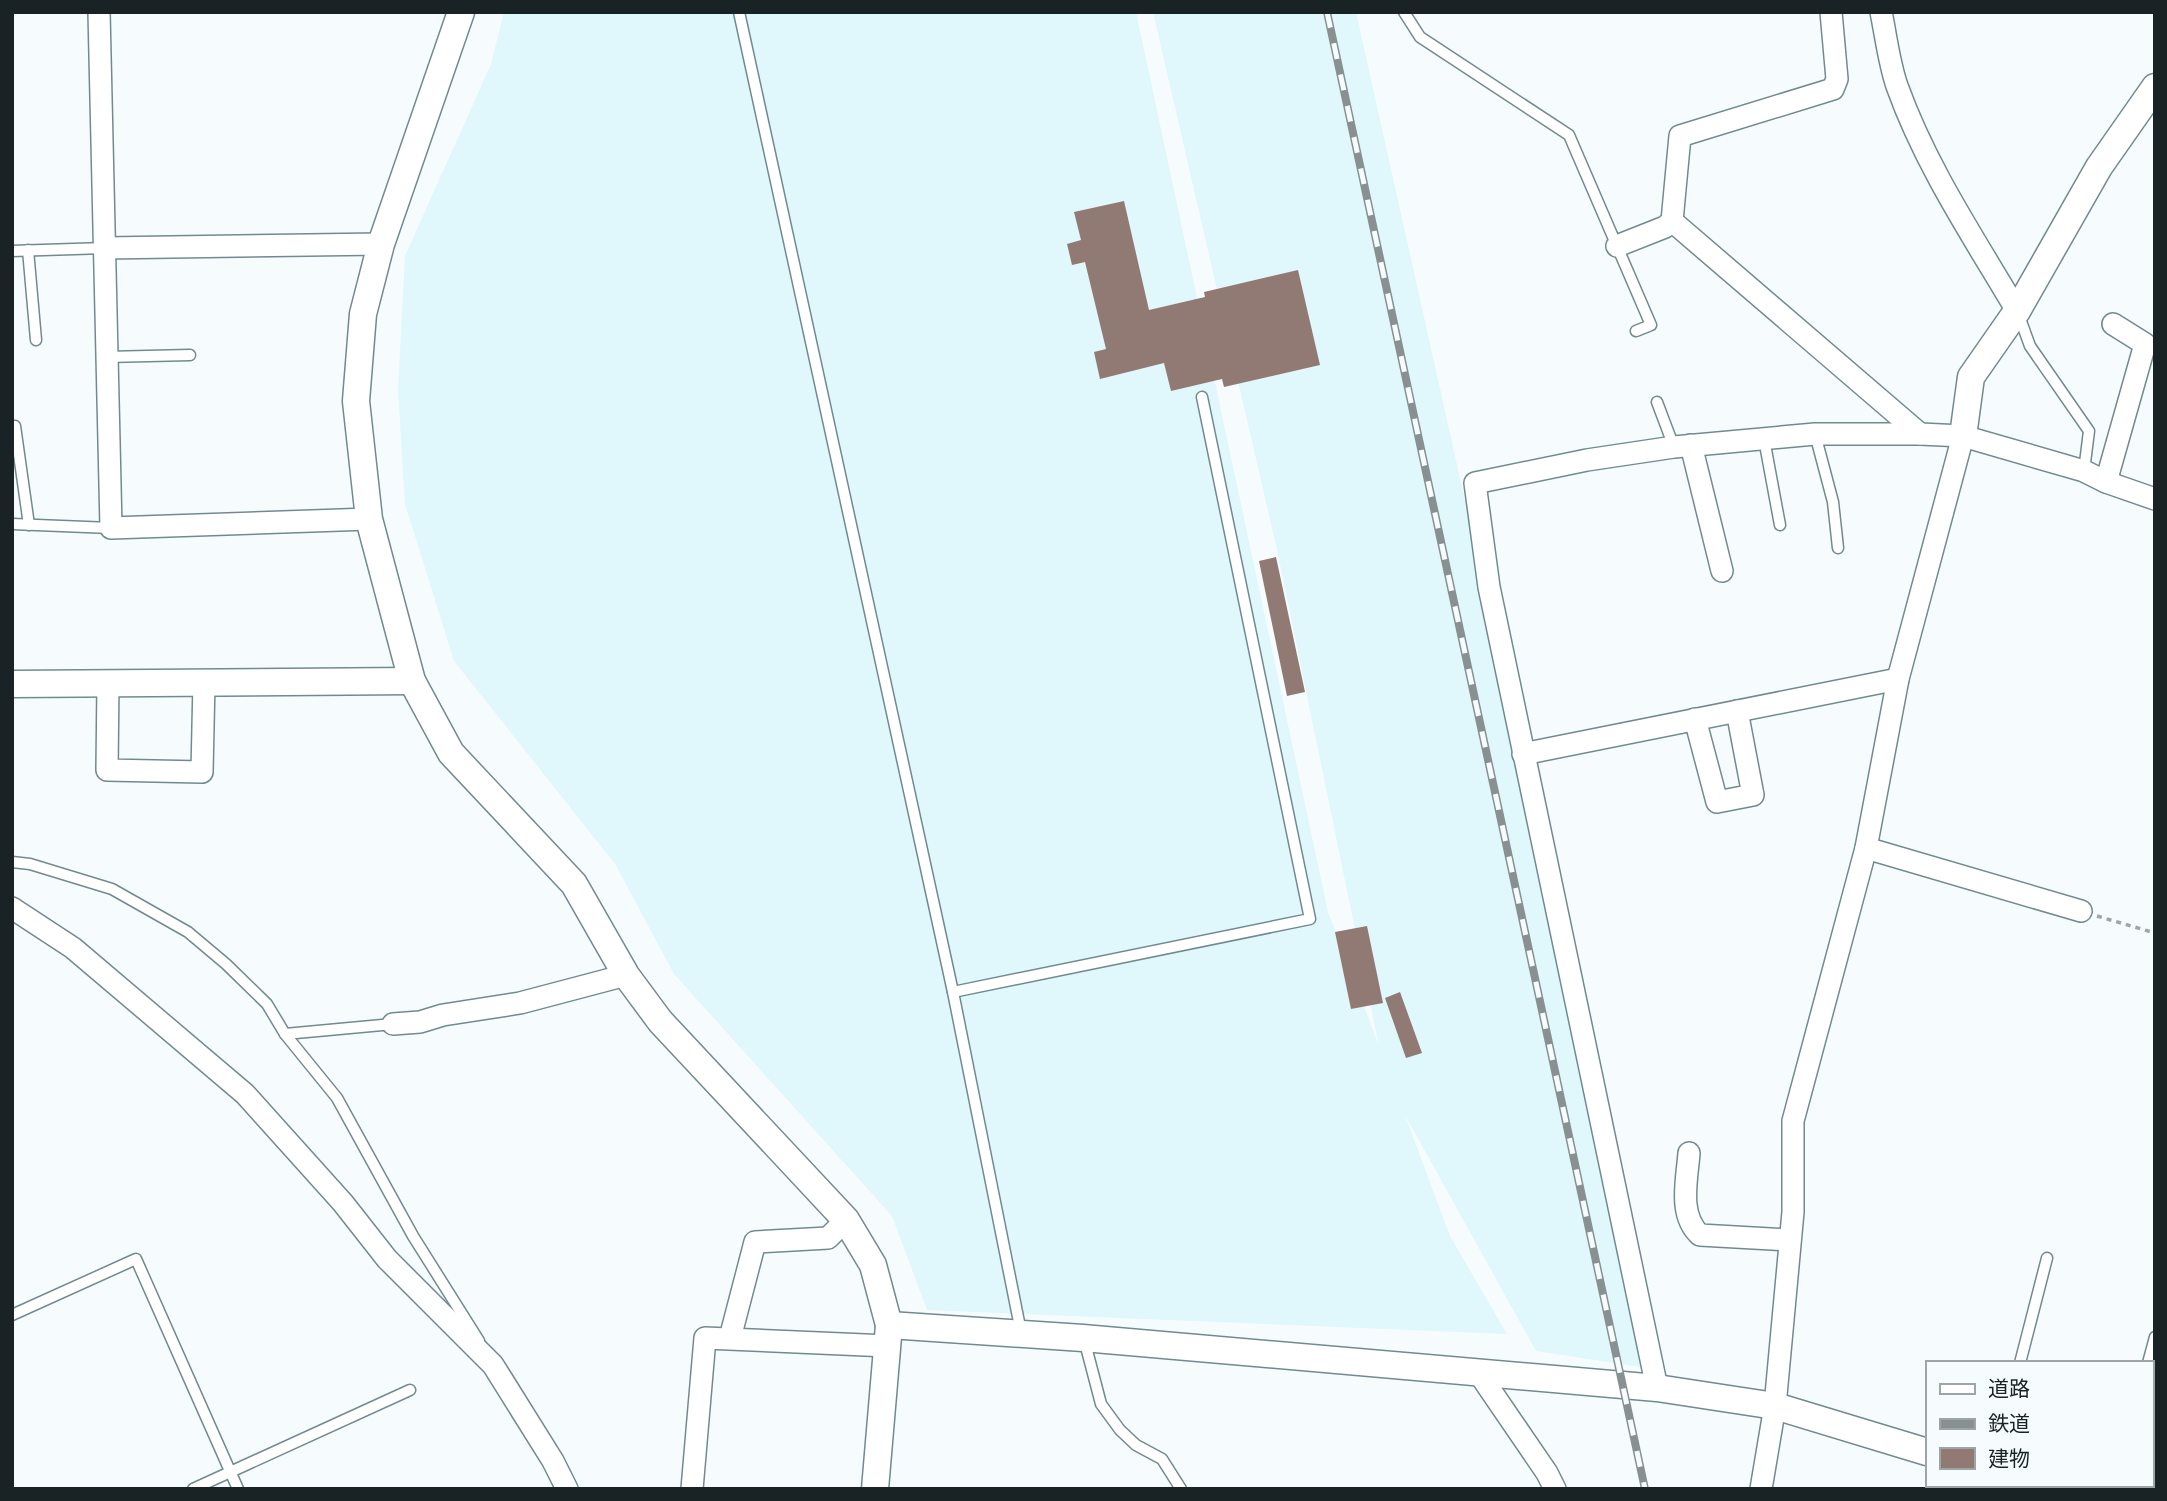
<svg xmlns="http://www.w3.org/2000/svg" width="2167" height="1501" font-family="Arial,'Noto Sans JP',sans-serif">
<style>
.built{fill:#e0f7fc}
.building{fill:#917a73}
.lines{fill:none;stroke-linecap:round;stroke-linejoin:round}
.service-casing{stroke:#718a90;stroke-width:13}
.minor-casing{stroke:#718a90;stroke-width:24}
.tertiary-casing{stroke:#718a90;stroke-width:29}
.path{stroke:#9da5a7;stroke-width:3.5;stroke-dasharray:5 5;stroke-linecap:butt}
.service{stroke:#fff;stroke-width:10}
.minor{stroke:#fff;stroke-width:21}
.tertiary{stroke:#fff;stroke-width:26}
.rail-casing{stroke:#889092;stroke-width:8}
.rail{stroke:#f6fcfd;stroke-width:5;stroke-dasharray:16;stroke-linecap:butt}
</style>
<rect width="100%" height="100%" fill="#f6fcfd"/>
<path class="built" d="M504,12H1136L1328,912L1379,1046L1277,550L1153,12H1356L1659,1370L1536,1351L1405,1115L1450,1236L1507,1334L927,1310L892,1216L674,974L615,864L454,661L405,504L398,389L405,256L491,64Z"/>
<g class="building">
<path d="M1124,201L1149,310L1205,297L1204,292L1298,270L1320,365L1224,387L1222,379L1171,391L1164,363L1100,379L1094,352L1106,349L1085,262L1072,265L1067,244L1081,240L1074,212Z"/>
<path d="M1276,557L1305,692L1287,696L1259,561Z"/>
<path d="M1367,926L1383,1003L1351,1009L1335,932Z"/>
<path d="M1400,992L1422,1053L1406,1058L1385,998Z"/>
</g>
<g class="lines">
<defs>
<g id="service">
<path d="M739,12L953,992L1021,1332"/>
<path d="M1404,12L1420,37L1569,135L1651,325L1636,331"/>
<path d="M28,250L36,340"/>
<path d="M12,251L105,248"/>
<path d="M2018,313L2030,346L2089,431L2084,471"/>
<path d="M106,357L190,355"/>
<path d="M1657,402L1674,447"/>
<path d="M15,426L29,525"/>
<path d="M1815,434L1833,502L1838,548"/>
<path d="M1764,439L1780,525"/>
<path d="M12,524L111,528"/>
<path d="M12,862L30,864L112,889L188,932L226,964L267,1004L285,1034L337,1098L413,1236L479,1341"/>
<path d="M953,992L1310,919L1202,397"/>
<path d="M285,1034L393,1024"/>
<path d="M12,1315L136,1259L238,1489"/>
<path d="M1084,1339L1101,1404L1120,1430L1136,1445L1162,1459L1181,1489"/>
<path d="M2020,1363L2047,1258"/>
<path d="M2148,1363L2155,1337"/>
<path d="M193,1489L410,1390"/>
<path d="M2114,1489L2115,1485"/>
</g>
<g id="minor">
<path d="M99,12L111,528L369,519"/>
<path d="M1881,12C1886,36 1889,63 1897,86C1926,167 1974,238 2017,311"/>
<path d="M1672,221L1920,434"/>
<path d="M1617,246L1665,227L1672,221L1680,136L1833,89L1837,79L1831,12"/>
<path d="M105,248L381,244"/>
<path d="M1691,445L1722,571"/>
<path d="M2106,482L2145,344L2113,324"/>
<path d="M108,683L107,770L202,772L204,682"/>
<path d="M1695,719L1717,802L1753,795L1737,711"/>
<path d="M1523,754L1898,679"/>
<path d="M1866,848L2081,911"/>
<path d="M12,908L73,948L245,1094L343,1203L387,1259L493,1365L553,1461L567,1489"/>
<path d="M393,1024L420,1022L443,1015L520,1003L626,975"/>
<path d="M1689,1153C1687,1180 1678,1215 1700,1235L1790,1240"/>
<path d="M730,1338L755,1242L828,1238L846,1220"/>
<path d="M1478,1372L1547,1473L1555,1489"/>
<path d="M1657,1388L1489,587L1475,483L1587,460L1674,447L1815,434H1920L1963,436L2084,471L2106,482L2155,499"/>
<path d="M692,1489L705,1338L888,1346"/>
<path d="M1761,1489L1775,1406L1793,1212V1121L1866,848L1898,679L1963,436"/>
</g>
<g id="tertiary">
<path d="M461,12L381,244L363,314L356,401L369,519L412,681L451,753L574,884L626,975L660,1021L846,1220L873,1265L889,1325L875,1489"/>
<path d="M1963,436L1971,377L2017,311L2099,167L2155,87"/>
<path d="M12,684L412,681"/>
<path d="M889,1325L1083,1338L1657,1388L1775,1406L1927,1452"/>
<path d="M2035,1485L2046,1489"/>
</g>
</defs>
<use href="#service" class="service-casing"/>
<use href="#minor" class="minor-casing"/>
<use href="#tertiary" class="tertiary-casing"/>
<path class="path" d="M2097,916L2155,933"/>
<use href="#service" class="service"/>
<use href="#minor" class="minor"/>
<use href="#tertiary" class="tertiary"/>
<defs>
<path id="rail" d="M1327,12L1645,1489"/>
</defs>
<use href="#rail" class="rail-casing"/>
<use href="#rail" class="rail"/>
</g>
<rect width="2167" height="1501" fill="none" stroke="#192326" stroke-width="28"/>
<rect x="1926" y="1361" width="228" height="126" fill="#f6fcfd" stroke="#9ea5a7" stroke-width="2"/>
<rect x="1940" y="1384" width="35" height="10" fill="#ffffff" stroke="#9ea5a7" stroke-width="2"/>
<text x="1988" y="1396" font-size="21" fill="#192326">道路</text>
<rect x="1940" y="1419" width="35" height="10" fill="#889092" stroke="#9ea5a7" stroke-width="2"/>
<text x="1988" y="1431" font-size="21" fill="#192326">鉄道</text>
<rect x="1940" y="1448" width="35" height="21" fill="#917a73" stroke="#9ea5a7" stroke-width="2"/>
<text x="1988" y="1466" font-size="21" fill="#192326">建物</text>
</svg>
